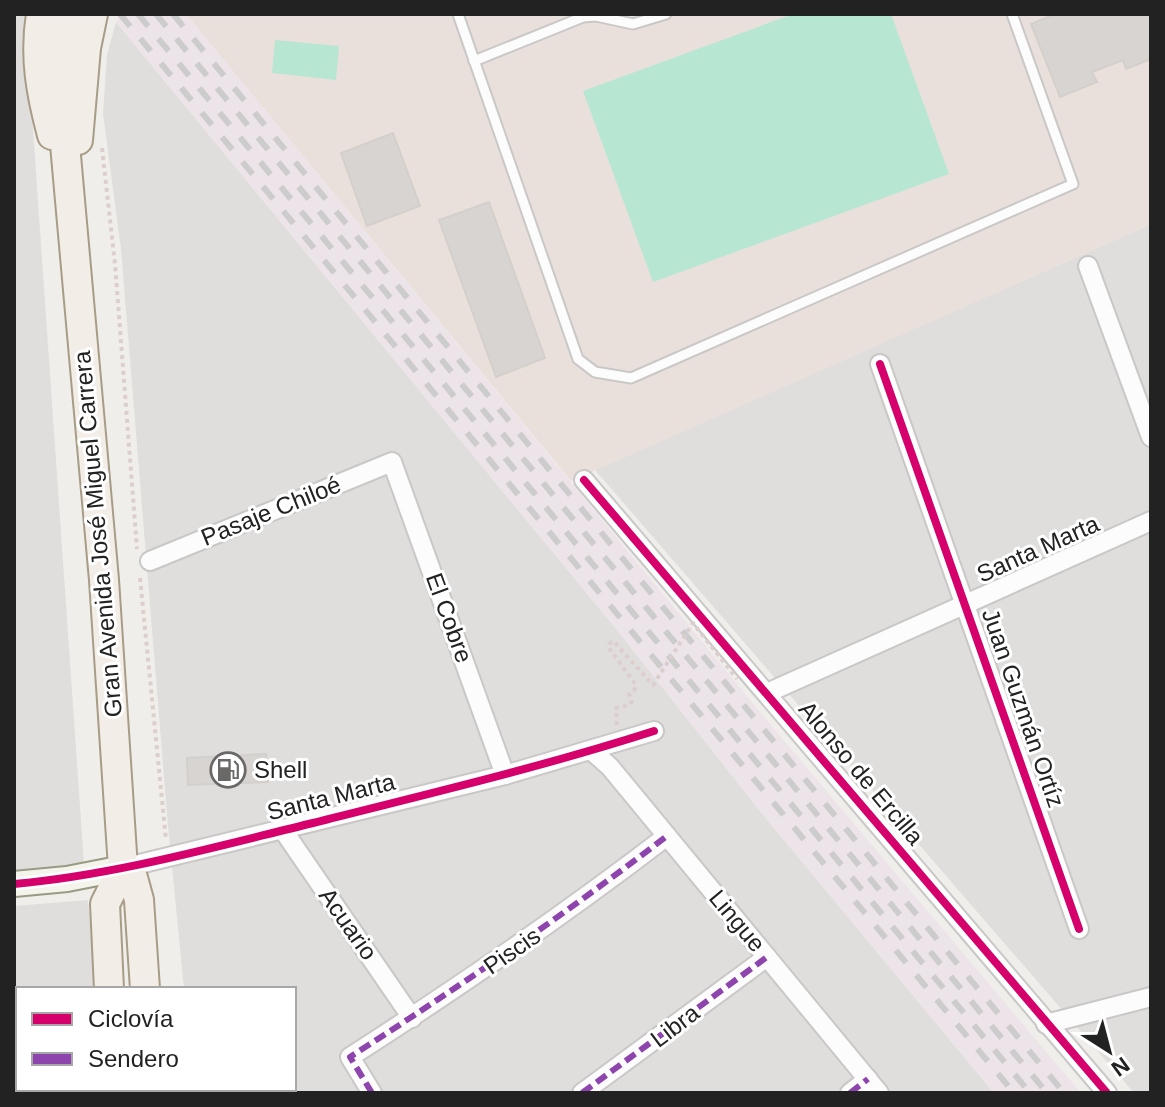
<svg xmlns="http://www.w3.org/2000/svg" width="1165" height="1107" font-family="Helvetica,sans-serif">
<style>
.residential{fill:#dfdedc}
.industrial{fill:#ede4e9}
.military{fill:#eae0db}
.pitch{fill:#b7e6d2}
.building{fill:#d7d4d2;stroke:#d3d0cc;stroke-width:2}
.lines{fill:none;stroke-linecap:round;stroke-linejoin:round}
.lane-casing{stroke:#c9c8c7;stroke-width:13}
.street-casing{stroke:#c9c8c7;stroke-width:22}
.secondary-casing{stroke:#999a82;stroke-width:28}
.primary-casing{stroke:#a79c86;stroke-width:32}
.path{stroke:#dccecd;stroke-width:4;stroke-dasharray:4 4;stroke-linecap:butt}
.lane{stroke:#fdfcfc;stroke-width:9}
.street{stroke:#fdfcfc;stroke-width:18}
.secondary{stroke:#f4f4ed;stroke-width:24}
.primary{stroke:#f3ede7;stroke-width:28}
.rail{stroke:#ccc;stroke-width:6;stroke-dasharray:16 16;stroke-linecap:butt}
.path-bridge{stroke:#dccecd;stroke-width:4;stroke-dasharray:4 4;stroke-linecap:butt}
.quiet{stroke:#8e44ad;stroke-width:6;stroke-dasharray:12 6;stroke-linecap:butt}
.cycleway-casing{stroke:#fff;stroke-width:13}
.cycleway{stroke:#d6006c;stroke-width:8}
.labels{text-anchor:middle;stroke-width:6;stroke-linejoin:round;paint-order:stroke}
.street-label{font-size:24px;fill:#222;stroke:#fff}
.poi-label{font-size:24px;fill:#222;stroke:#fff;text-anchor:start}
</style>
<rect width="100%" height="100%" fill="#f0eeeb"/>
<g class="residential">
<path d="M14,14H25L84,864L14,871Z"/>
<path d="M116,22L617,630L760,811L994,1093H191V1089H294V989H184L168,826L121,249L103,114L107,55Z"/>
<path d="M1151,224V1093H1134L595,470Z"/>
<path d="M88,900L95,989H18V1089H102L103,1093H14V906Z"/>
</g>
<path class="industrial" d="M120,14H186L765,718L1081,1093H994L760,811L617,630L116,22Z"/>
<path class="military" d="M186,14H1151V224L571,481Z"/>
<g class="pitch">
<path d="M793,14H891L949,174L653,282L583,91Z"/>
<path d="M275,40L339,46L336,80L272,73Z"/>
</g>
<g class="building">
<path d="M1055,14H1151V59L1126,69L1123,60L1092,72L1097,82L1060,97L1031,24Z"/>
<path d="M393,133L420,206L367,226L341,153Z"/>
<path d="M489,202L545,358L496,377L439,220Z"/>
<path d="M266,754L268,782L188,785L187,758Z"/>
</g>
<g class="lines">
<defs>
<g id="lane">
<path d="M458,14L578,359L595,372L631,378L1073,184L1012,14"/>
<path d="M474,61L583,17L596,16L633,24L666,14"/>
</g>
<g id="street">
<path d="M1088,266L1151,437"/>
<path d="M880,364L1079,929"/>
<path d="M584,480L1107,1093"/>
<path d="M150,561L392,462L505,775"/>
<path d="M767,693L1151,521"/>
<path d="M592,751L610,767L879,1093"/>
<path d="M283,830L412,1018"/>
<path d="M123,868L505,775L654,731"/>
<path d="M1046,1024L1151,997"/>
<path d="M372,1093L350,1057C459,987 564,915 667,836"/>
<path d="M582,1093L767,957"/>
<path d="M850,1093L868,1079"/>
</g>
<path id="secondary" d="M14,884L67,879L123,868"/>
<g id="primary">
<path d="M41,14C34,57 41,94 52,135"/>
<path d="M66,14L61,55L62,111L104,580L123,868L105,904L109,989"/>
<path d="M78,140L86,48L93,14"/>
<path d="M123,868L133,878L139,900L145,989"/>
<path d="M116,1089V1093"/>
<path d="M152,1089V1093"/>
</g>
</defs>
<use href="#lane" class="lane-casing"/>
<use href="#street" class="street-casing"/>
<use href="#secondary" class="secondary-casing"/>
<use href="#primary" class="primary-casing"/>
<g class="path">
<path d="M102,148L115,264L137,549"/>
<path d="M140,578L166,840"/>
<path d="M617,725L616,708L629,705L632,701L629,694L634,691"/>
</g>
<use href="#lane" class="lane"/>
<use href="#street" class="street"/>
<use href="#secondary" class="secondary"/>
<use href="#primary" class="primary"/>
<g class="rail">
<path d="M120,14L1014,1093"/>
<path d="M138,14L1030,1093"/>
<path d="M156,14L1047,1093"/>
<path d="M173,14L1064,1093"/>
</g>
<path class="path-bridge" d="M634,691L636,685L609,648V644L613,641L616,644L653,685L693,623L737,679"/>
<g class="quiet">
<path d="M372,1093L350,1057C459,987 564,915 667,836"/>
<path d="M582,1093L767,957"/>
<path d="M850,1093L868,1079"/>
</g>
<defs>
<g id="cycleway">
<path d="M880,364L1079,929"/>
<path d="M584,480L1107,1093"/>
<path d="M14,884C115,875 214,847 313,823C427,794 542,767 654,731"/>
</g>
</defs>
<use href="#cycleway" class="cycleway-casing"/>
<use href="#cycleway" class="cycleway"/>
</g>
<defs>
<symbol id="fuel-ring" viewBox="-11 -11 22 22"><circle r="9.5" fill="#fff" stroke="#6a6968" stroke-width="1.5"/><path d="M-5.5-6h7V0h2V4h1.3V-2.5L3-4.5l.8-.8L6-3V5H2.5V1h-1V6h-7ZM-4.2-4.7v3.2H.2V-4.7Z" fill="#6a6968"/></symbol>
</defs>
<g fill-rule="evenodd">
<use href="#fuel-ring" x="208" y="750" width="40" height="40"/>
</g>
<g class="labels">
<g class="street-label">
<text transform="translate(271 511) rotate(-22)" y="8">Pasaje Chiloé</text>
<text transform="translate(98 534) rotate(-95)" y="8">Gran Avenida José Miguel Carrera</text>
<text transform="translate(1038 549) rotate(-24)" y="8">Santa Marta</text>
<text transform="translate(449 618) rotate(70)" y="8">El Cobre</text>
<text transform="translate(1023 708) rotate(71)" y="8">Juan Guzmán Ortíz</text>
<text transform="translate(861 773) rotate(50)" y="8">Alonso de Ercilla</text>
<text transform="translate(331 797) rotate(-14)" y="8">Santa Marta</text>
<text transform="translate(737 921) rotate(50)" y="8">Lingue</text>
<text transform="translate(348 924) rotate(55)" y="8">Acuario</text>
<text transform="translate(512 951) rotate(-35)" y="8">Piscis</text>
<text transform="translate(675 1026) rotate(-37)" y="8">Libra</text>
</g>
<g class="poi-label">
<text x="254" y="778">Shell</text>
</g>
</g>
<rect width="1165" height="1107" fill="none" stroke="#222222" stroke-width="32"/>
<rect x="16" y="987" width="280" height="104" fill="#ffffff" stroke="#a7a7a7" stroke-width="2"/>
<rect x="32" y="1013" width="40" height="12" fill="#d6006c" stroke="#a7a7a7" stroke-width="2"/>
<text x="88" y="1027" font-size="24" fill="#222222">Ciclovía</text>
<rect x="32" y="1053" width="40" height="12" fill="#8e44ad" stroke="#a7a7a7" stroke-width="2"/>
<text x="88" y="1067" font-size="24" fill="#222222">Sendero</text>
<g transform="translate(1109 1051) rotate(144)" stroke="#ffffff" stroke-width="6" paint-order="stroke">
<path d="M0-6L14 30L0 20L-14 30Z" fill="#222222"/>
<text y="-12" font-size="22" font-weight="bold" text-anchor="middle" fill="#222222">N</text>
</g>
</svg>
